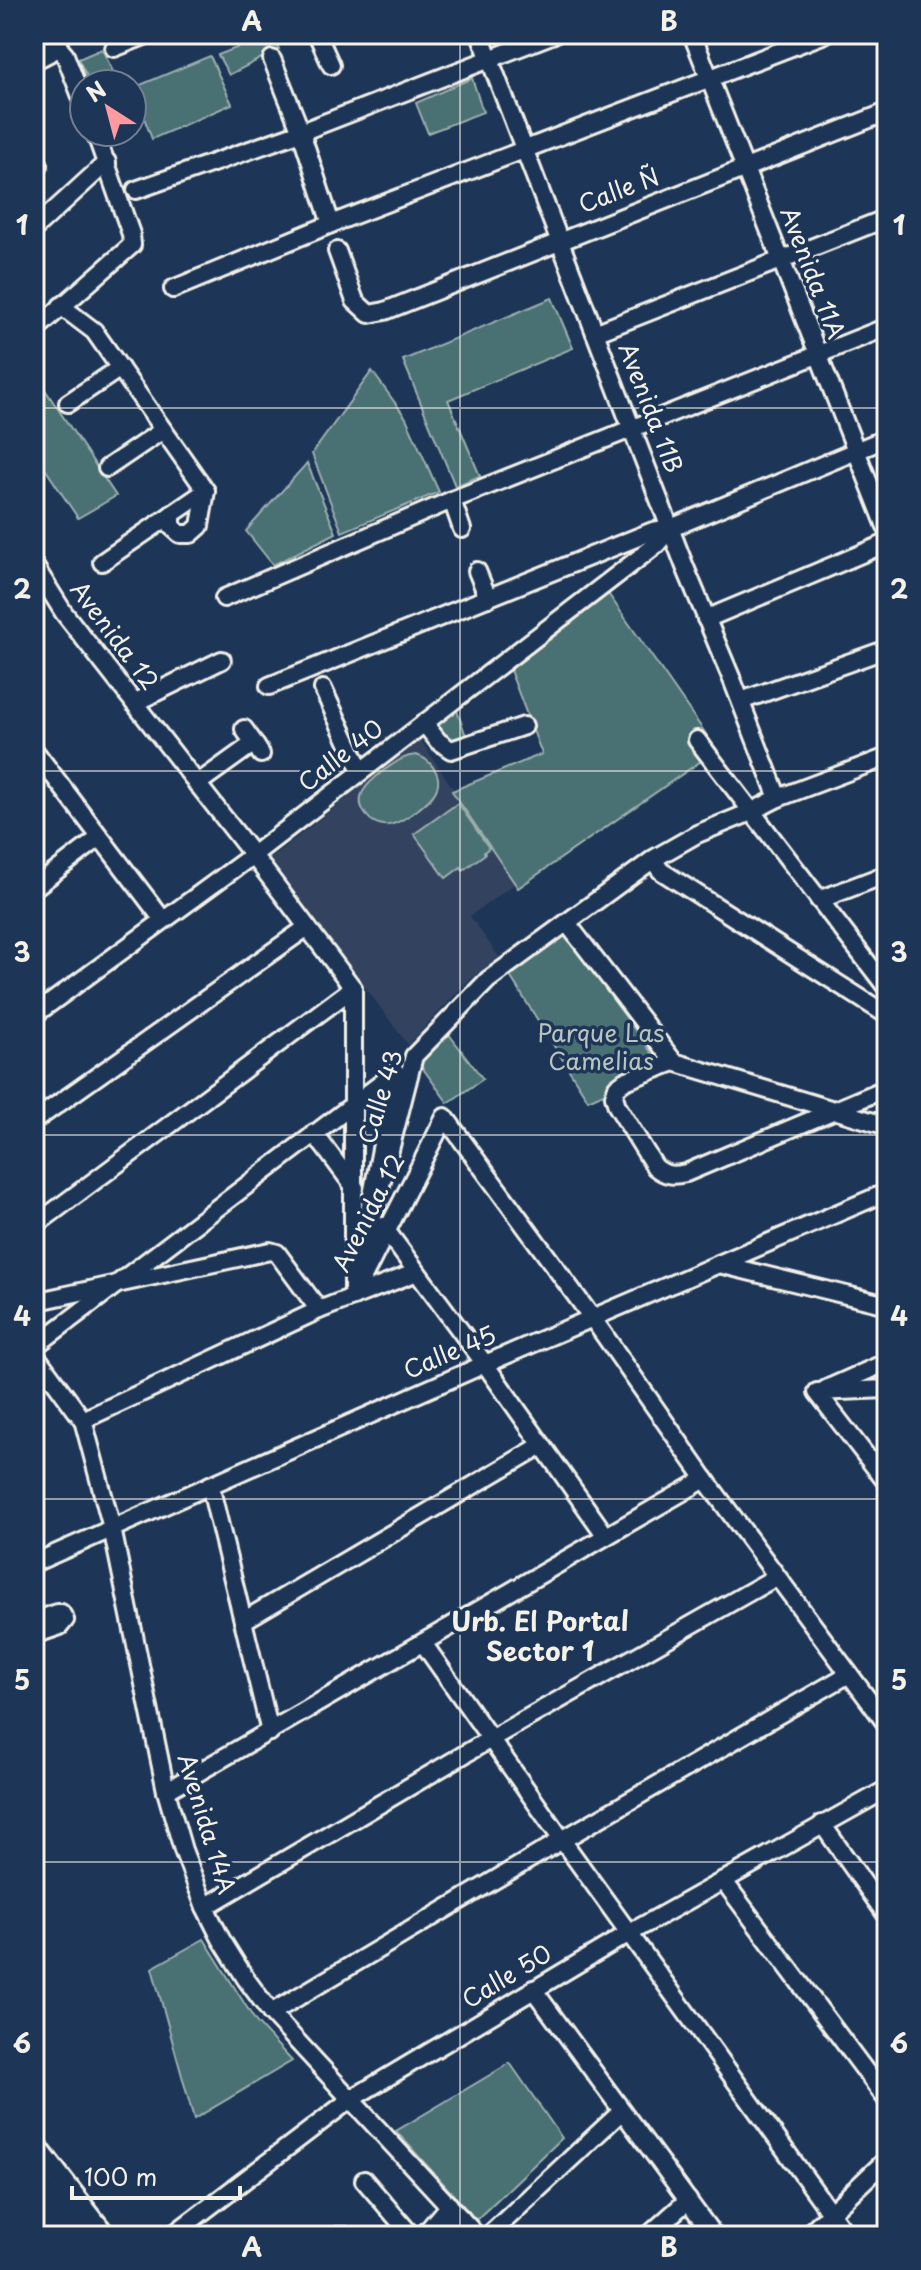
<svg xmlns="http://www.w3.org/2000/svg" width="921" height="2270" font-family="'Playpen Sans',sans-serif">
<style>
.built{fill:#32435e}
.green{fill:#486f73;stroke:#9eb0ae;stroke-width:2}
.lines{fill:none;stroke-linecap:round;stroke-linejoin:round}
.minor-casing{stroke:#f4f1e8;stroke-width:22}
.major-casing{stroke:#f4f1e8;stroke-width:26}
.minor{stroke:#1d3557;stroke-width:16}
.major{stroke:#1d3557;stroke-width:20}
.grid{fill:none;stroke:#f4f1e8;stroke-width:2;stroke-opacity:0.55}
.labels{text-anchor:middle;stroke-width:7;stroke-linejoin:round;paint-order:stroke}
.street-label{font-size:24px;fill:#f4f1e8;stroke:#1d3557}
.park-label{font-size:24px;fill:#b8c4bf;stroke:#1d3557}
.neighbourhood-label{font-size:26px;font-weight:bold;fill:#f4f1e8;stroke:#1d3557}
.neatline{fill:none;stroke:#f4f1e8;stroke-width:3}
.grid-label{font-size:26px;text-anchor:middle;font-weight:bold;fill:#f4f1e8}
</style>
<rect width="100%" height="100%" fill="#1d3557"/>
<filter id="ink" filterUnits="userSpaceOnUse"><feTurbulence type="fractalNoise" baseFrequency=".0125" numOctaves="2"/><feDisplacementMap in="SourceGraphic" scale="16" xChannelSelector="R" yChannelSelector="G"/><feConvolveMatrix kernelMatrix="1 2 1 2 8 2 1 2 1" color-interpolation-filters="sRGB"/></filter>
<g filter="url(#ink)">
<path class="built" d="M420,739L516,883L470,916L499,957L466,983L408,1045L270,859Z"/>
<g class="green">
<path d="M273,34L279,49L229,75L218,55Z"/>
<path d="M102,49L119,84H91L78,59Z"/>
<path d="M210,56L232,104L152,139L133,88Z"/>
<path d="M472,78L483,112L428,133L416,103Z"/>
<path d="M552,298L573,348L448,400L480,476L455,486L403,360Z"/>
<path d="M372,371L406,418L439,492L342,532L312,454Z"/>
<path d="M34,373L116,496L78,518L34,452Z"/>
<path d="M307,463L336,533L273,565L246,531Z"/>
<path d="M607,592L717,750L518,888L452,791L542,754L508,665Z"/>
<path d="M454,702L467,739L442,749L423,725Z"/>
<path d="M416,755C425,757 430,762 435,770C438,775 439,782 437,788C433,801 397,828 383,825C376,824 371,821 367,816C351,797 368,783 383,771C394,764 402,756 416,755Z"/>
<path d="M458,803L489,848L484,852L485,854L463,870L461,867L446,878L414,834Z"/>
<path d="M561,928L662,1067L588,1100L505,968Z"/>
<path d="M445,1029L483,1079L448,1103L416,1059Z"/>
<path d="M204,1939L256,2022L292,2061L194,2119L152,1968Z"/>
<path d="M510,2063L562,2138L476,2220L396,2131Z"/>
</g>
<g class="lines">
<defs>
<g id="minor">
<path d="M34,34L59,48"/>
<path d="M56,34L59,39V48L65,55L84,104"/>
<path d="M317,34L331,65"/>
<path d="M480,34L685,567L733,682L778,798"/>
<path d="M692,34L887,529"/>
<path d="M114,48L149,34"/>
<path d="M272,59L301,132L331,224"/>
<path d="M34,61L59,48"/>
<path d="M34,161L39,165"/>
<path d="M136,190L301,132L554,34"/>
<path d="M34,229L107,162"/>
<path d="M337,251L355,301L369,314L385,311L887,112"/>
<path d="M173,289L331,224L825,34"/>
<path d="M61,306L94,331L206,491L102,562"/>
<path d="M34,331L132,245L131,234L95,132"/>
<path d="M595,333L887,218"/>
<path d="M68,403L120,368"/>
<path d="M107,468L163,430"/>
<path d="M452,500L462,529"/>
<path d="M172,514V527L180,534H191L200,526L206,491"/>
<path d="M34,565L64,613L253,855L353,988V1297L445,1117L593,1319L705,1479L887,1725"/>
<path d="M477,571L488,598"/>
<path d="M224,598L452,500L887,327"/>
<path d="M706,619L887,543"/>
<path d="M269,686L653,531L671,528L887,438"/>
<path d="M323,689L361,771"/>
<path d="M741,701L887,649"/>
<path d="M134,703L222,660"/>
<path d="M424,723L438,741L451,750L524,726"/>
<path d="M244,729L254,743"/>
<path d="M697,740L887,988"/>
<path d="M34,750L163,920"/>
<path d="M197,784L254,743L261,754"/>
<path d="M653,860L661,871L887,1015"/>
<path d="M34,888L99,838"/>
<path d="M819,900L887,874"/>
<path d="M567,923L674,1062"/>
<path d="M34,1015L253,855L656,545L671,528"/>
<path d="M887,1088L686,1173C673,1176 666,1176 655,1167L617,1106L614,1096L617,1087L625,1081L674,1062L887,1126"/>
<path d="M34,1121L306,928"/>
<path d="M314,1133L355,1188"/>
<path d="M34,1226L353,988"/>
<path d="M383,1226L485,1364L606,1536"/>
<path d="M719,1264L887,1305"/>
<path d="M360,1267L414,1056L488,980L655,858L697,834L751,812L778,798L887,757"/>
<path d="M34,1302L270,1251L277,1253L319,1310"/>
<path d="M34,1347L396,1072L360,1257"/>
<path d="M34,1353L83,1420L112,1528L166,1791L183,1850L205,1907L221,1939L246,1979L271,2013L477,2236"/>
<path d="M826,1389L887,1362"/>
<path d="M887,1389L817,1392L887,1483"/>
<path d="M83,1420L319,1310L417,1272"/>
<path d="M210,1485L270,1732"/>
<path d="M34,1563L485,1364L887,1192"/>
<path d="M34,1621L57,1613H61L65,1620L60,1626L34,1635"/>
<path d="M243,1621L542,1445"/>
<path d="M423,1643L562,1840L847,2236"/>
<path d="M166,1791L705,1479"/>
<path d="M822,1824L887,1916"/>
<path d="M723,1880L887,2100"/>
<path d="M205,1907L492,1738L776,1577"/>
<path d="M533,1989L714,2236"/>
<path d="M271,2013L562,1840L849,1674"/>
<path d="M364,2180L412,2236"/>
<path d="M34,2203L60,2236"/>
<path d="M171,2236L351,2099L619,1939L887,1789"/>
<path d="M338,2236H345"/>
<path d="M423,2236L449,2205"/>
<path d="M439,2236L461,2218"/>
<path d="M488,2236L622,2111"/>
<path d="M648,2236L688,2200"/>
<path d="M806,2236L887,2159"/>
</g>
<g id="major">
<path d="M34,2144L105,2236"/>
<path d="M34,2176L81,2236"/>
</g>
</defs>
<use href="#minor" class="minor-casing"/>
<use href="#major" class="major-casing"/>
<use href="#minor" class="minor"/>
<use href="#major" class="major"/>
</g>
</g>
<path class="grid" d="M460,34V2236M34,408H887M34,771H887M34,1135H887M34,1499H887M34,1862H887"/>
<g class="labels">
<g class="street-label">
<text transform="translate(619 191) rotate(-21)" y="8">Calle Ñ</text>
<text transform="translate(812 273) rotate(69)" y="8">Avenida 11A</text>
<text transform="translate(650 408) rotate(69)" y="8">Avenida 11B</text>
<text transform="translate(114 636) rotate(53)" y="8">Avenida 12</text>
<text transform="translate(341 756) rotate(-38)" y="8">Calle 40</text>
<text transform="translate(381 1097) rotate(-73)" y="8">Calle 43</text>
<text transform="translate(369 1213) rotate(-63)" y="8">Avenida 12</text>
<text transform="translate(450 1353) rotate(-23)" y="8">Calle 45</text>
<text transform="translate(206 1824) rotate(73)" y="8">Avenida 14A</text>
<text transform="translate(507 1977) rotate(-31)" y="8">Calle 50</text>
</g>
<g class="park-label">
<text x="601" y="1042">Parque Las<tspan x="601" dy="28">Camelias</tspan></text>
</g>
<g class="neighbourhood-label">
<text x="540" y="1631">Urb. El Portal<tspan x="540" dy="30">Sector 1</tspan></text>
</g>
</g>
<rect width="921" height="2270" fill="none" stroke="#1d3557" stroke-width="88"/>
<g transform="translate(108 108) rotate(324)"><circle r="38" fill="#1d3557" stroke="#738091" stroke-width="2"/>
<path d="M0-6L14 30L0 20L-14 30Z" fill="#ff9aa2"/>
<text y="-12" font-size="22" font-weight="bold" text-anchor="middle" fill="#f4f1e8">N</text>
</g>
<path d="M72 2186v12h168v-12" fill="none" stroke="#f4f1e8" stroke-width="4"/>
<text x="84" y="2186" font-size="24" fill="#f4f1e8" stroke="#1d3557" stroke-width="6" paint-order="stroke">100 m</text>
<rect x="44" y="44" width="833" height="2182" class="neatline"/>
<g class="grid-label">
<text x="252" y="31">A</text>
<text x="669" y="31">B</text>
<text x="22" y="235">1</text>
<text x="899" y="235">1</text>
<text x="22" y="599">2</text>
<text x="899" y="599">2</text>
<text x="22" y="962">3</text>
<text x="899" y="962">3</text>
<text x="22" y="1326">4</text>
<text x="899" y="1326">4</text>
<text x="22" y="1690">5</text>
<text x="899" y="1690">5</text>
<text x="22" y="2053">6</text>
<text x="899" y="2053">6</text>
<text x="252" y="2257">A</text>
<text x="669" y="2257">B</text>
</g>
</svg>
